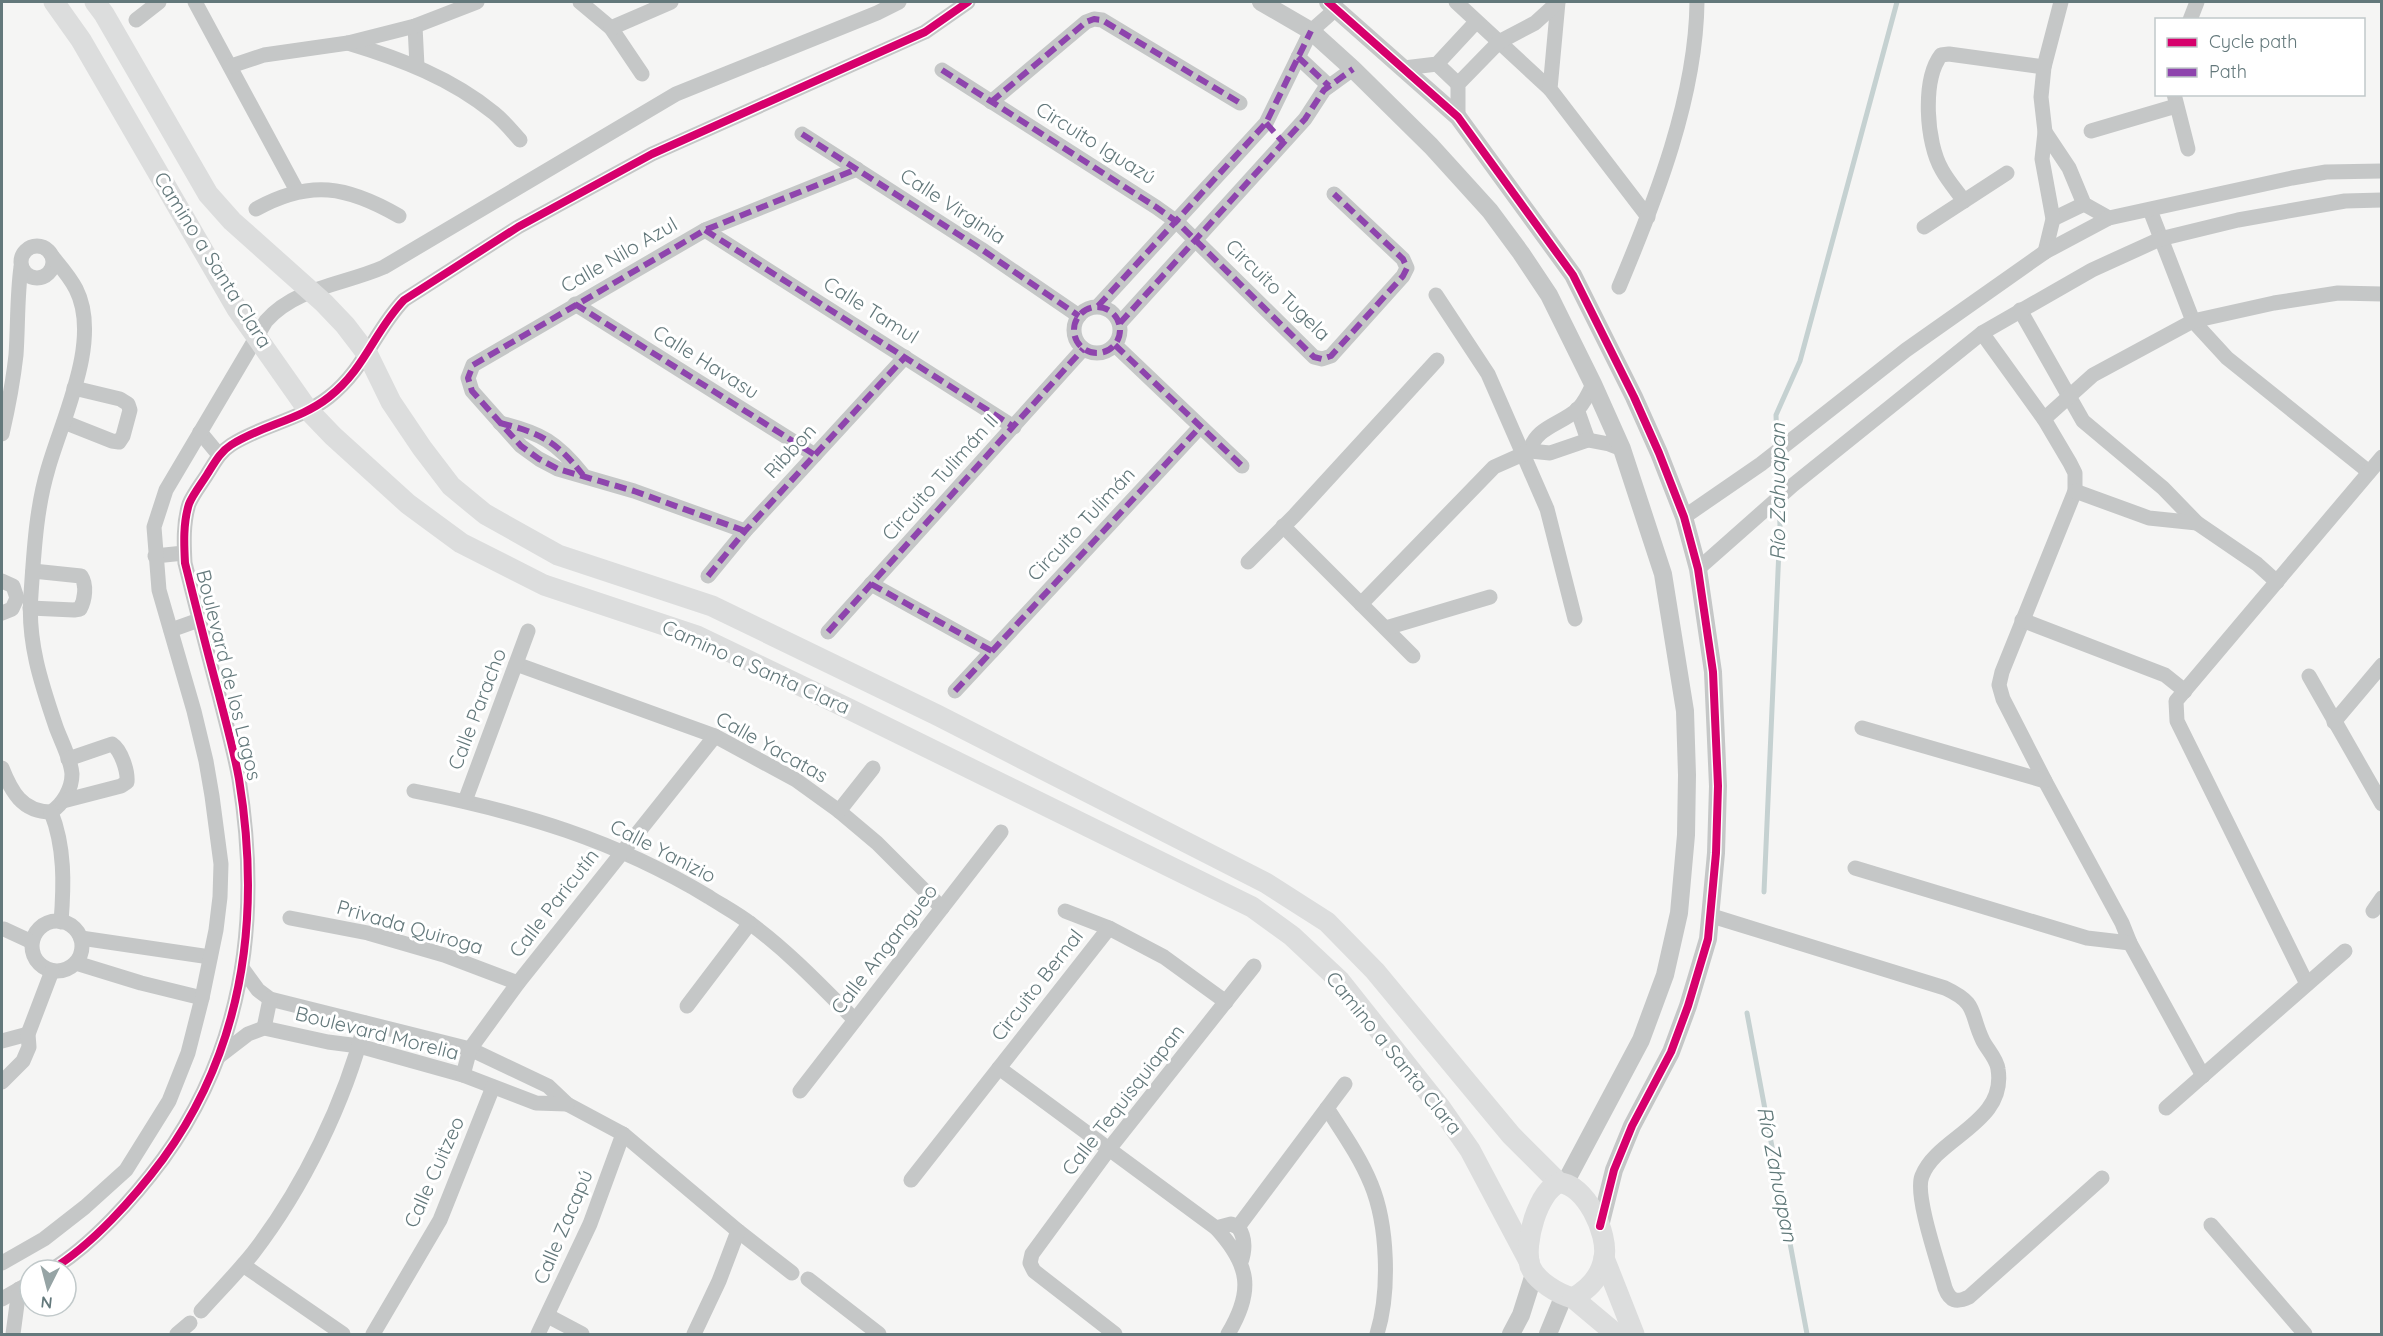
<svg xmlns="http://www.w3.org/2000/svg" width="2383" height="1336" font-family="Quicksand,sans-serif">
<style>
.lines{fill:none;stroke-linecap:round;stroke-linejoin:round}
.stream{stroke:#c5d1d1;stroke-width:5}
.minor{stroke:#c5c7c7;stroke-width:15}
.tertiary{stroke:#c5c7c7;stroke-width:18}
.secondary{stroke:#dcdddd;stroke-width:21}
.quiet{stroke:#8e44ad;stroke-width:6;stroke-dasharray:12 6;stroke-linecap:butt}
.cycleway-casing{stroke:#fff;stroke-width:11}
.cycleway{stroke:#d6006c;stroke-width:8}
.labels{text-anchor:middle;stroke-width:6;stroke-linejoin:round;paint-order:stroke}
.street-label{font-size:20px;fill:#63787b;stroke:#fff}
.water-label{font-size:21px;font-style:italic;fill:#5e7777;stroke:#fff}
</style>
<rect width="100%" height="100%" fill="#f5f5f4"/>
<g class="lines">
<g class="stream">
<path d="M1779,492L1776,415L1800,361L1897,2"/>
<path d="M1764,892L1780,526L1779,501"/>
<path d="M1747,1013L1807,1334"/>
</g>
<g class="minor">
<path d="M195,2L297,191"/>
<path d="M580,2L611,28L642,74"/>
<path d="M1456,2L1550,89"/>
<path d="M1558,2L1550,89L1648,217"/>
<path d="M136,20L159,2"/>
<path d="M2190,20L2197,2"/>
<path d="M415,26L417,66"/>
<path d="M611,28L671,2"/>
<path d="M348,43C401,59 451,78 494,113C504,121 512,131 520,140"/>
<path d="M1298,57L1329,86"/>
<path d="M1437,64L1458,84"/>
<path d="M231,66L264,55L348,43L415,26L477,2"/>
<path d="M1404,68L1437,64L1476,22"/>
<path d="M942,70L1156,207L1177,222L1314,357L1322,359L1331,356L1403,276L1407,268L1403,259L1334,194"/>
<path d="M2174,94L2188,149"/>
<path d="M991,102L1086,22L1094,19L1102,20L1240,103"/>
<path d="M1458,117V84L1499,42L1535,23L1558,2"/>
<path d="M2091,131L2176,106"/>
<path d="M2045,132L2069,168L2084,204L2109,218"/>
<path d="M802,134L981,249L1079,316"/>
<path d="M1964,201C1957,191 1948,181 1942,170C1926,143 1922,80 1941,55L1949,54L2044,67"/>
<path d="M256,209C310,179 347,186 399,216"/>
<path d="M2150,210L2193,321L2227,358L2369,472"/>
<path d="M2053,219L2084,204"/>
<path d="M1924,227L2007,173"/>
<path d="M705,230L1014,427"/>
<circle cx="37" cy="262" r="16"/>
<path d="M2045,252L2053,219L2042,159L2045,132L2041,97L2044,67L2061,2"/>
<path d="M1619,287C1656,199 1696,97 1697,2"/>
<path d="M1436,295L1488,374L1523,454L1547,509L1575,619"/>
<path d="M575,304L815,455"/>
<path d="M1098,306L1266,123L1311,31L1337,8"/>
<circle cx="1097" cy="330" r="23"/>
<path d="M2020,310L2083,421L2163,488L2197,523L2257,564L2277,582"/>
<path d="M1120,323L1305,119L1324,90L1353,69"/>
<path d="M1982,333L2044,419L2070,463L2075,473V491L2002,672L1999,685L2003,699L2045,781L2122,923L2130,943L2203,1076"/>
<path d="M1115,345L1242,466"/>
<path d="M1577,409L1588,440"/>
<path d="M2044,419L2093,375L2193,321L2274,303L2338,293L2382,294"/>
<path d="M64,422L112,441L119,442L123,436L130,410L128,404L120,399L74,388"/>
<path d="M500,423C541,433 557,442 583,475"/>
<path d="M200,432L219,455"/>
<path d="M2,434C8,408 13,382 16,355C18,326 17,296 21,267"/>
<path d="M1530,451C1535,427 1562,424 1578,409C1585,402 1589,393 1593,384"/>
<path d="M2075,491L2149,518L2197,523"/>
<path d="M1684,517L1761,464L1906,350L2045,252L2109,218L2292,178L2326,172L2382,171"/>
<path d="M1283,526L1413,656"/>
<path d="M745,531L634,491L558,469L539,459L521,446L472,391L468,378L473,365L705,230L857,169"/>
<path d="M155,556L184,553"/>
<path d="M1248,562L1294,516L1437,360"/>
<path d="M1698,569L1793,485L1982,333L2092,270L2160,239L2238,220L2345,201L2382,200"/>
<path d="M708,576L745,531L905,357"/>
<path d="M2,581L13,586L17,598L12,609L2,613"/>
<path d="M871,584L992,651"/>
<path d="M1361,604L1494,467L1530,451L1550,453L1588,440L1609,444L1622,449"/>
<path d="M30,608L74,610L80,609C85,600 87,585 81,576L33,571"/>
<path d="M2022,620L2165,675L2185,691"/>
<path d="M1386,628L1490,597"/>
<path d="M171,630L199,620"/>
<path d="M828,632L1083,349"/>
<path d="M516,664L715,736L796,780L839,811L877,843L942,908"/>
<path d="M2309,676L2382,804"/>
<path d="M955,691L1200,427"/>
<path d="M2334,722L2382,665"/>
<path d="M1862,728L2045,781"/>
<path d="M2,768C11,791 22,812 51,812C63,804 72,789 72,774C71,759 61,741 56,727C41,683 27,641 31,594C34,552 36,509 48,469C62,419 102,340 76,289C70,277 61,267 52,256"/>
<path d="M414,791C521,812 615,840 709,897C723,906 738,914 751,924C789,952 822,987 855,1020"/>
<path d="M63,801L121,786L127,782C128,771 121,750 112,744L68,759"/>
<path d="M465,801L528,631"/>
<path d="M839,811L873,768"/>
<path d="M51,812C65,847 64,885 61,922"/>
<path d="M1855,868L2087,938L2130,943"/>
<path d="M1065,911L1109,928L1164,957L1226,1002"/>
<path d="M2373,911L2382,898"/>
<path d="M1712,916L1945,988C1979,1004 1969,1012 1983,1041C1987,1049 1997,1059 1998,1069C2007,1123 1937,1137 1922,1176C1914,1195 1939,1265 1945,1288C1950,1301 1956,1303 1969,1297L2102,1178"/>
<path d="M290,918L368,933L444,955L518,983"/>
<circle cx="57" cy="946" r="25"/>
<path d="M4,929L32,942"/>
<path d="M81,938L210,957"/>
<path d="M76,963L141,983L202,998"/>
<path d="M242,968L258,990L270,999L470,1049L548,1086L567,1104L623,1134L738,1231L792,1273"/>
<path d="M2307,984L2177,721L2176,701L2382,457"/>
<path d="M687,1006L750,923"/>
<path d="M264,1028L270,999"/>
<path d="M2,1041L28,1034"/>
<path d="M218,1057L248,1034L264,1028L328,1042L359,1046L463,1075L536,1103L567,1104"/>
<path d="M999,1068L1216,1228"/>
<path d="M463,1075L470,1049L518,983L715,736"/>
<path d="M2,1082L23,1061L29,1047L28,1034L52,971"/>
<path d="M800,1091L1001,832"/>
<path d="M1327,1108C1343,1133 1360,1157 1371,1184C1388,1225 1390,1292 1377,1334"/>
<path d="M2166,1108L2345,951"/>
<path d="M911,1180L1109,928"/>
<path d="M2211,1225L2305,1334"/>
<path d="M1238,1227L1345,1084"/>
<path d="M2,1263L44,1239L85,1207L126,1170L169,1101L188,1053L202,998L216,930L220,897L221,864L212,796L206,761L194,711L159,590L154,527L166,490L266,321C296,287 343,285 384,267L676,94L877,13L899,2"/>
<path d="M243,1265L343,1334"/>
<path d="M51,1270C92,1245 134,1198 163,1159C245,1046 261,914 239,779C234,751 226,723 219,695C207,651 196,607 185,563C184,544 183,523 189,504C193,494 202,483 208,473C215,462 220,452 231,445C262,425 300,420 329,397C365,369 375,330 404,300L518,227L652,154L925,32L968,2"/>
<path d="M808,1279L879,1334"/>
<path d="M2,1299L30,1283"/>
<path d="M201,1311C218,1292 237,1273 253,1253C303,1188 345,1102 365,1023"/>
<path d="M548,1316L582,1334"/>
<path d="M13,1334L19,1289"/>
<path d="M177,1334L190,1323"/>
<path d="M373,1334L440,1220L493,1087"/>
<path d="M538,1334L590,1224L623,1134"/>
<path d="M694,1334L719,1281L738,1231"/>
<path d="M1115,1334L1034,1271L1030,1263L1032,1254L1109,1149L1254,966"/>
<path d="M1228,1334C1254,1291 1250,1265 1216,1228L1231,1224L1238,1227C1246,1238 1245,1250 1241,1262"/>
</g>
<g class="tertiary">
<path d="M1261,2L1311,31L1353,69L1431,146L1490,211L1521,253L1549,295L1593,384L1622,449L1663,574L1685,711L1687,775L1686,835L1679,913L1665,975L1641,1040L1565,1183"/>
<path d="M1328,2L1458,117L1573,275L1634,397L1659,453L1684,517L1698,569L1713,672L1718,786L1716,853L1708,939L1688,1006L1671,1052L1632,1126L1614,1170L1600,1226"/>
<path d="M1511,1334L1521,1315L1534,1274"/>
<path d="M1548,1334L1564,1295"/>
</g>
<g class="secondary">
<path d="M54,2L81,40L237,309L308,410L333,436L408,504L461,543L544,585L697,636L847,708L1252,907L1292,936L1340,981L1440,1107L1470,1150L1529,1261"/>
<path d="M95,2L104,14L208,194L232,221L324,303L345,325L368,355L391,402L422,448L451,486L485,514L558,555L712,606L937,715L1266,883L1327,922L1375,971L1511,1135L1559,1183"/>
<path d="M1559,1183C1585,1183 1609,1234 1604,1258C1601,1276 1589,1289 1573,1298C1558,1294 1536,1281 1530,1266C1523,1244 1538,1191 1559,1183Z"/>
<path d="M1604,1258L1634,1334"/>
<path d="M1573,1298L1616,1334"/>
</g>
<g class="quiet">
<path d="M1298,57L1329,86"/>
<path d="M942,70L1156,207L1177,222L1314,357L1322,359L1331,356L1403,276L1407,268L1403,259L1334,194"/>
<path d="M991,102L1086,22L1094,19L1102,20L1240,103"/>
<path d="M1266,123L1283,142"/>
<path d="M802,134L981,249L1079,316"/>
<path d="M705,230L1014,427"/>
<path d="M575,304L815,455"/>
<path d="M1098,306L1266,123L1311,31"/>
<circle cx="1097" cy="330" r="23"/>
<path d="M1120,323L1305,119L1324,90L1353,69"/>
<path d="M1115,345L1242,466"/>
<path d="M500,423C541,433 557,442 583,475"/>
<path d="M745,531L634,491L558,469L539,459L521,446L472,391L468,378L473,365L705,230L857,169"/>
<path d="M708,576L745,531L905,357"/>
<path d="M871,584L992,651"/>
<path d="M828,632L1083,349"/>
<path d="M955,691L1200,427"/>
</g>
<defs>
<g id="cycleway">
<path d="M1328,2L1458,117L1573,275L1634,397L1659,453L1684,517L1698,569L1713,672L1718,786L1716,853L1708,939L1688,1006L1671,1052L1632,1126L1614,1170L1600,1226"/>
<path d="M51,1270C92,1245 134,1198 163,1159C245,1046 261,914 239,779C234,751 226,723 219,695C207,651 196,607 185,563C184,544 183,523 189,504C193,494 202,483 208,473C215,462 220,452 231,445C262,425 300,420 329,397C365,369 375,330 404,300L518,227L652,154L925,32L968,2"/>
</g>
</defs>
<use href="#cycleway" class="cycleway-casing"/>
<use href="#cycleway" class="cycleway"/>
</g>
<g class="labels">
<g class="street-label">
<text transform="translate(1096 143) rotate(32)" y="7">Circuito Iguazú</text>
<text transform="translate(953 206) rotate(33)" y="7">Calle Virginia</text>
<text transform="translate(619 255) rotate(-30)" y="7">Calle Nilo Azul</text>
<text transform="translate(213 260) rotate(58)" y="7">Camino a Santa Clara</text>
<text transform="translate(1278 290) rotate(44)" y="7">Circuito Tugela</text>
<text transform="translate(871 310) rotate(32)" y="7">Calle Tamul</text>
<text transform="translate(706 362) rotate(32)" y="7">Calle Havasu</text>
<text transform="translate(790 451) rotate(-47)" y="7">Ribbon</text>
<text transform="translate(940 477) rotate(-48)" y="7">Circuito Tulimán II</text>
<text transform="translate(1081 524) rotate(-47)" y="7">Circuito Tulimán</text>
<text transform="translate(756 667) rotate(24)" y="7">Camino a Santa Clara</text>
<text transform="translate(229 675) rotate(76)" y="7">Boulevard de los Lagos</text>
<text transform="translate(477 709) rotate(-69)" y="7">Calle Paracho</text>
<text transform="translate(772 747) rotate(29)" y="7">Calle Yacatas</text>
<text transform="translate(663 851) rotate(27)" y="7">Calle Yanizio</text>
<text transform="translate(554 903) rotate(-52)" y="7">Calle Paricutín</text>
<text transform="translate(410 927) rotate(16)" y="7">Privada Quiroga</text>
<text transform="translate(884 949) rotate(-52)" y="7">Calle Angangueo</text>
<text transform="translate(1037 985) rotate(-52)" y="7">Circuito Bernal</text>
<text transform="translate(377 1033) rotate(14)" y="7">Boulevard Morelia</text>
<text transform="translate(1394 1053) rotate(51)" y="7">Camino a Santa Clara</text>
<text transform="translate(1123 1100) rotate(-52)" y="7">Calle Tequisquiapan</text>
<text transform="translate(434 1172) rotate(-66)" y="7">Calle Cuitzeo</text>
<text transform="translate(563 1227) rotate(-67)" y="7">Calle Zacapú</text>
</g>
<g class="water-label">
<text transform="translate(1778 492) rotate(-90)" y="7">Río Zahuapan</text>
<text transform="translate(1777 1174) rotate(79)" y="7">Río Zahuapan</text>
</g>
</g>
<rect width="2383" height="1336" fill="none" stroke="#63787b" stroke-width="6"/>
<rect x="2155" y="18" width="210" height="78" fill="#ffffff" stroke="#c1c9ca" stroke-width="1.5"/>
<rect x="2167" y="38" width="30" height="9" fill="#d6006c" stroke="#c1c9ca" stroke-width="1.5"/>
<text x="2209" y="48" font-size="18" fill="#63787b">Cycle path</text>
<rect x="2167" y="68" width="30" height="9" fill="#8e44ad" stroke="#c1c9ca" stroke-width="1.5"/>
<text x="2209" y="78" font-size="18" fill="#63787b">Path</text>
<g transform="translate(48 1288) rotate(186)"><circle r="28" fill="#ffffff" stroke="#c1c9ca" stroke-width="1.5"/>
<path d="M0-4.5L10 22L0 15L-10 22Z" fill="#96a4a5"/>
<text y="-9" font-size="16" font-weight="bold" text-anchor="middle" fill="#63787b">N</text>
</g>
</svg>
